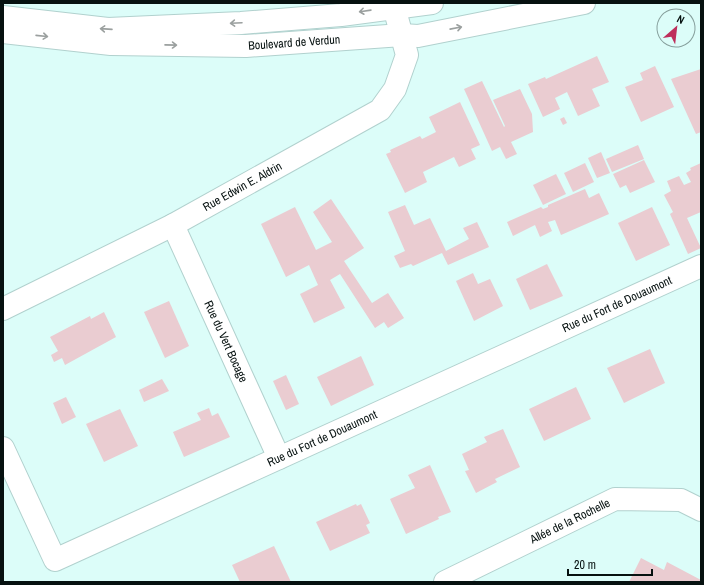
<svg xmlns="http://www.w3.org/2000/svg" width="704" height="585" font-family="'Archivo Narrow',sans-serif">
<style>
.building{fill:#eaccd1}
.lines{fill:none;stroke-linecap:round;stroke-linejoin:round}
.minor-casing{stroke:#b1d1ce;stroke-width:24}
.major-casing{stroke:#b1d1ce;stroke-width:24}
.minor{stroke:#fff;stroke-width:22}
.major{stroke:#fff;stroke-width:22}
.oneway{stroke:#9ba09f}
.labels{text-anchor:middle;stroke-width:4;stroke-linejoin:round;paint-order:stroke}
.street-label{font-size:12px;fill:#061110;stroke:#dcfdf9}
</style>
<rect width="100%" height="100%" fill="#dcfdf9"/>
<g class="building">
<path d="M597,56L609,82L592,89L600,106L578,116L567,92L555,98L560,109L543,117L528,84L545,77L546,79Z"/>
<path d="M655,66L674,107L641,122L625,87L643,80L640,73Z"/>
<path d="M701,69V132L696,134L671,79Z"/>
<path d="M482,81L504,127L505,126L493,100L520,89L532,114L533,132L511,142L517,154L506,159L500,147L492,151L464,89Z"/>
<path d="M460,102L480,145L471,149L476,159L459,167L454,157L423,172L427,182L405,193L386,154L391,152L390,150L420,136L422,139L436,132L429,117Z"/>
<path d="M564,117L567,123L563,125L560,119Z"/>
<path d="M638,145L644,159L612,172L606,159Z"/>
<path d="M601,152L610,173L597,178L588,158Z"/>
<path d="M644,160L655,182L630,193L626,185L620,188L613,174Z"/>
<path d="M585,163L594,182L573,192L564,173Z"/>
<path d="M701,163V212L687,218L701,248L688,254L670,214L673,212L664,195L671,191L667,181L679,176L684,185L691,182L686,173L691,170L690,168Z"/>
<path d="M556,174L566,194L543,205L533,185Z"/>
<path d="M585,189L589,198L599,193L609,214L561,235L555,220L548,222L552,231L540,237L535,225L513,236L507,222L541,207L543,209L548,207V205Z"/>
<path d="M331,199L364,248L344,261L372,303L388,293L404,318L388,328L384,322L375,328L340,274L330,280L345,308L314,323L300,294L318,285L309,265L286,277L261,224L295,207L316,250L332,242L313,212Z"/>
<path d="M405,205L414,225L430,218L446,251L469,239L463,228L477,222L489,247L448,265L442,253L413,266L411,264L400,268L394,256L405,251L388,212Z"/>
<path d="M652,207L670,245L636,261L618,223Z"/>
<path d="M547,264L563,296L530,310L516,279Z"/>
<path d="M473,273L478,284L490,279L503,306L474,321L456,281Z"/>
<path d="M169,301L189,346L165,358L144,312Z"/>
<path d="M104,312L116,337L65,365L62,358L54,362L51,355L58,351L50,337L90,316L91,319Z"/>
<path d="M650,349L665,383L624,403L607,368Z"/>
<path d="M361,356L374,385L331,406L317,377Z"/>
<path d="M286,375L299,404L286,410L273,381Z"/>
<path d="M162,379L169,391L144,402L139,390Z"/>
<path d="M576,387L591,419L544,441L529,409Z"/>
<path d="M66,397L76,417L62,424L53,403Z"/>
<path d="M209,408L212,416L218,413L230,437L184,457L173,432L201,420L197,413Z"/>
<path d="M120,409L138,446L104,462L86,424Z"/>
<path d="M503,429L520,467L495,479L497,482L476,493L465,471L469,470L462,454L487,442L484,437Z"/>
<path d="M430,465L451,512L438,517L439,519L406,534L390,499L415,488L408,475Z"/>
<path d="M356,504L357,506L361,504L370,523L366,525L370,533L330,551L316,522Z"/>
<path d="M274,546L291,582H240L232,565Z"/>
<path d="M641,558L664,570L667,562L701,580V582H629Z"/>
</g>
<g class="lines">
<defs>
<g id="minor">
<path id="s1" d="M173,225L279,458"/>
<path id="s2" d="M3,309L173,225L380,110L395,89L407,55L394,7"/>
<path id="s3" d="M3,448L55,560L701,266"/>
<path id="s4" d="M445,582L615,499L681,500L701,510"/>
</g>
<g id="major">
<path d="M3,17L108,29L241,23L341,15L432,3"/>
<path id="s5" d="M3,32L111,44L246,46L402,35L418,36L584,3"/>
</g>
</defs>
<use href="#minor" class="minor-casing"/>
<use href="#major" class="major-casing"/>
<use href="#minor" class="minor"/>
<use href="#major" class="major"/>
</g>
<defs><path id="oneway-shaft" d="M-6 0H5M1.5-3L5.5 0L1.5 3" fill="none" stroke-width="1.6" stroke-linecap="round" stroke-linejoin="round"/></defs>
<g class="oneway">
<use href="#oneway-shaft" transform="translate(365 11) rotate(172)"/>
<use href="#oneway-shaft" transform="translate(236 23) rotate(177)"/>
<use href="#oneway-shaft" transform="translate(456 28) rotate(-11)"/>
<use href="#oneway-shaft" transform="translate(106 29) rotate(-176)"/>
<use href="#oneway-shaft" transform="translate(42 36) rotate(6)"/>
<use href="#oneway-shaft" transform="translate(171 45) rotate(1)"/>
</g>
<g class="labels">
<g class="street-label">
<text dy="4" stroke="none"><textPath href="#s5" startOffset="292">Boulevard de Verdun</textPath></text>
<text dy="4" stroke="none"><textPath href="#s2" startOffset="269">Rue Edwin E. Aldrin</textPath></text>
<text dy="4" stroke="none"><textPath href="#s3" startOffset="741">Rue du Fort de Douaumont</textPath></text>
<text dy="4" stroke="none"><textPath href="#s1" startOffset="128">Rue du Vert Bocage</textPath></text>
<text dy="4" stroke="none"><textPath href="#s3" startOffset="417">Rue du Fort de Douaumont</textPath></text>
<text dy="4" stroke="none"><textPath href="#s4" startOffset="139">Allée de la Rochelle</textPath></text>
</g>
</g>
<rect width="704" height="585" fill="none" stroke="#061110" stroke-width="8"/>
<g transform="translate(676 28) rotate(28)"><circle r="19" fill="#dcfdf9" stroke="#869f9c"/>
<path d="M0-3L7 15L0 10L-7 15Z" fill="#be2f5c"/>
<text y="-6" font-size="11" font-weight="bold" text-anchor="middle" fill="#061110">N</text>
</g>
<path d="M568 569v6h84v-6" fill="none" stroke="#061110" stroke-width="2"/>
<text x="574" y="569" font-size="12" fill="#061110" stroke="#dcfdf9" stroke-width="3" paint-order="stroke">20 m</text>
</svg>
